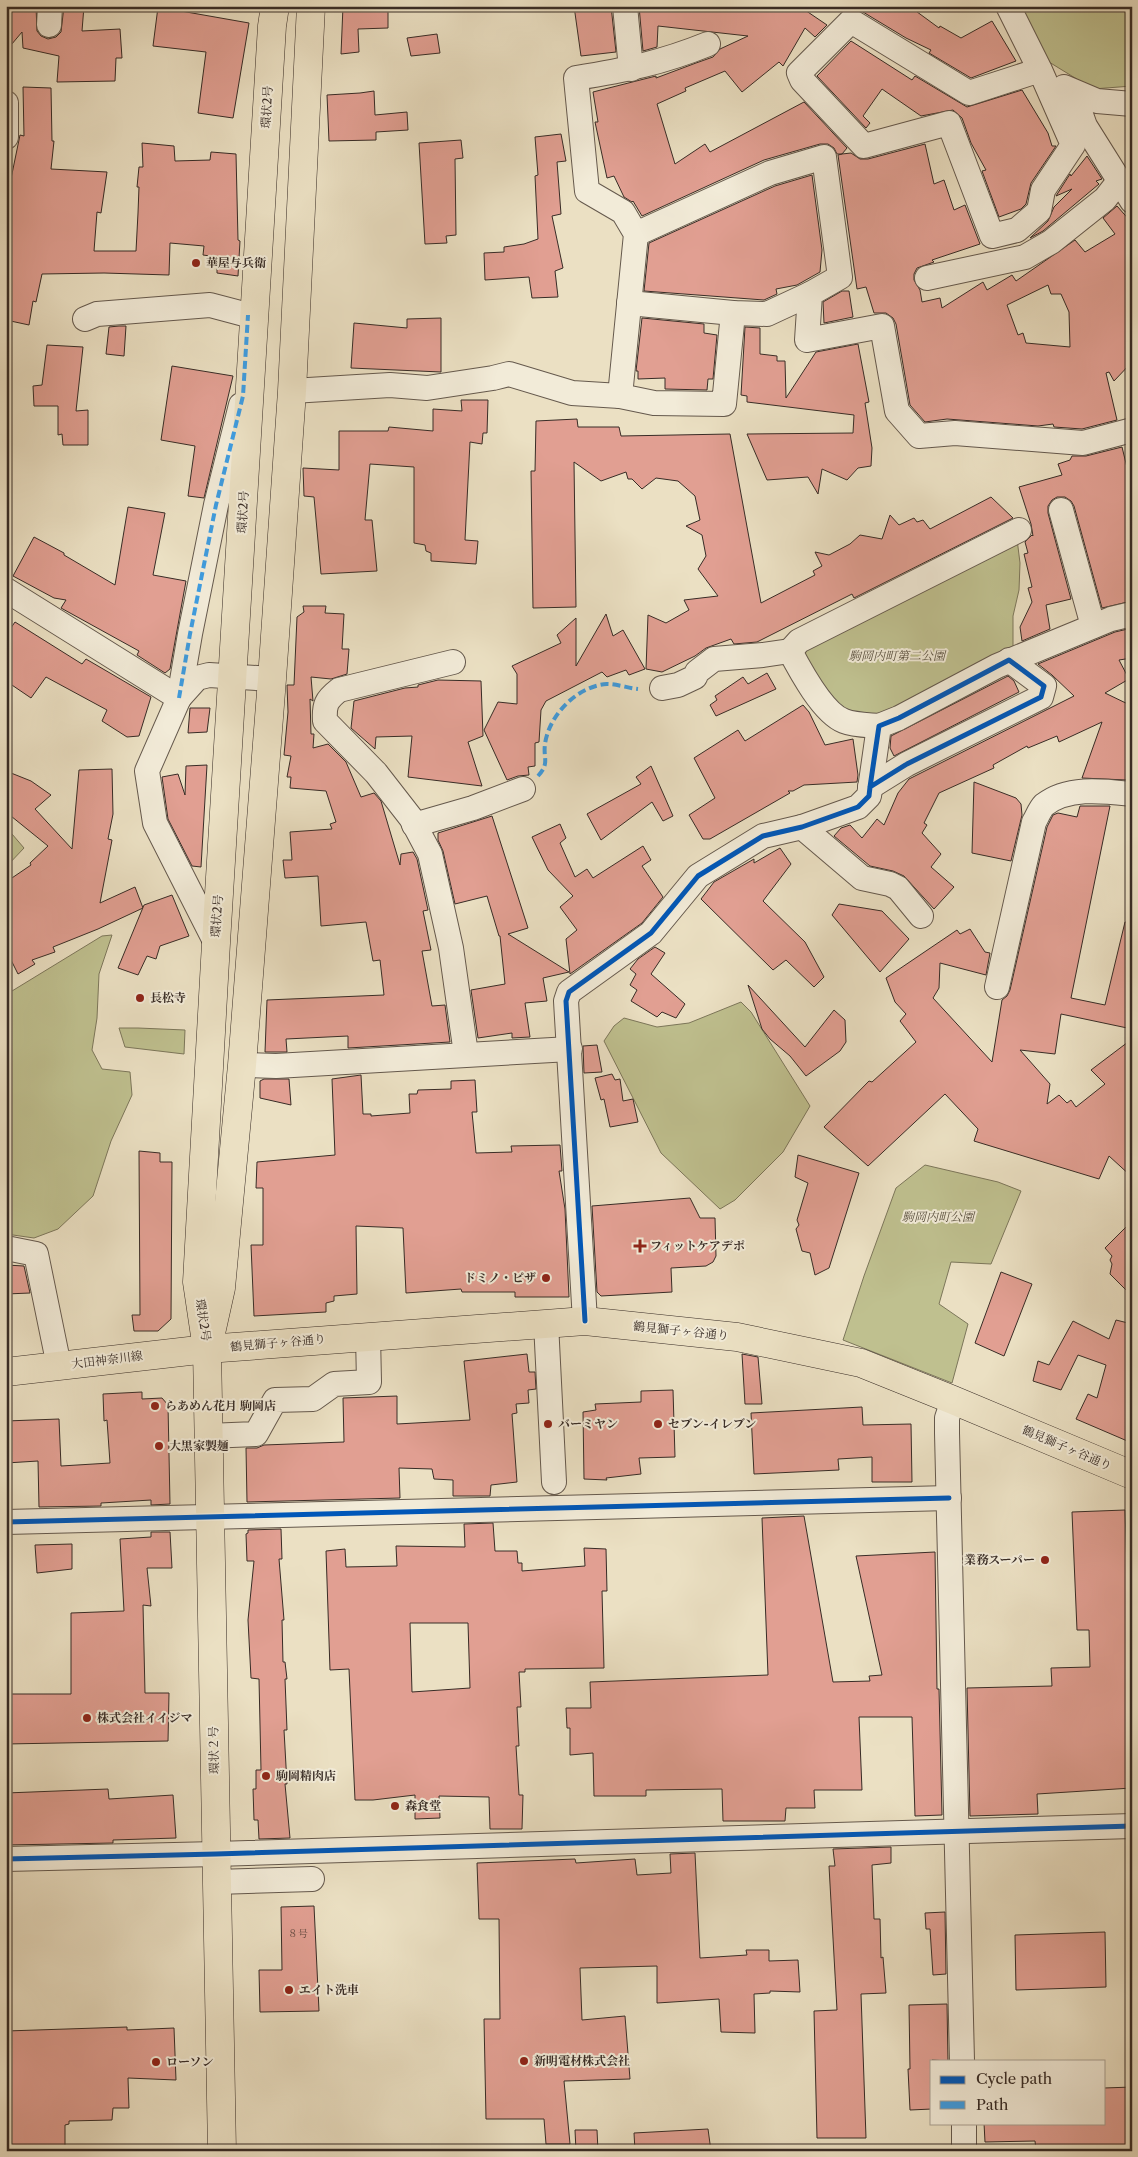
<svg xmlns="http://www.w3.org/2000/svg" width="1138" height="2157" font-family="'Libre Caslon Text','Noto Serif JP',serif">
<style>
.green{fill:#bfc08f;stroke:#7c765a}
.building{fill:#e19f92;stroke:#382c26;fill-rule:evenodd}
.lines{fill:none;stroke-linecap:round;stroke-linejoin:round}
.minor-casing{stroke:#65594d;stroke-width:26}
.major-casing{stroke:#382c26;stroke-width:29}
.minor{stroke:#f2ebd8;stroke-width:24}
.major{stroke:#ebe0c3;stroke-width:28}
.quiet{stroke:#3e9ce0;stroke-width:4;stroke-dasharray:8 4;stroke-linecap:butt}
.cycleway-casing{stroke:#f2ebd8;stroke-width:8}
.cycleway{stroke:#0057b8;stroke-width:5}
.poi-dot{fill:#8f2418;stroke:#f2ebd8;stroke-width:2}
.labels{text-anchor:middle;stroke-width:4;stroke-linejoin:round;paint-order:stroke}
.number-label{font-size:10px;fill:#624941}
.street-label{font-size:12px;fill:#382c26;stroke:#f2ebd8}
.poi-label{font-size:12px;font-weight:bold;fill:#382c26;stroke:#f2ebd8;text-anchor:start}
.park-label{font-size:12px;font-style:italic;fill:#5a5140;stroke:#f2ebd8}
</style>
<rect width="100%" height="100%" fill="#ebe0c3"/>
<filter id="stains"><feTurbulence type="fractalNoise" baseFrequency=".004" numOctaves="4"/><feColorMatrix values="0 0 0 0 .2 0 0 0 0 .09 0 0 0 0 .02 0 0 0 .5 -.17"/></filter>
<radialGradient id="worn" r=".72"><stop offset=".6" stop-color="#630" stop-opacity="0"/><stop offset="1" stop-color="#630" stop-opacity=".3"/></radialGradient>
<g class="green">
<path d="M1019,6H1132V86L1093,89L1049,62Z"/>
<path d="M1017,539L1020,563L1019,590L1013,616V651L878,720L846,714L800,654Z"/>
<path d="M6,827L24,848L6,867Z"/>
<path d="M112,935L99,974L97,1018L92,1050L102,1069L130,1072L132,1095L111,1141L93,1196L58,1229L34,1238L6,1234V979L12,991L102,936Z"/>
<path d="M741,1002L751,1012L810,1106L783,1152L735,1200L720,1209L661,1153L604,1041L614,1026L624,1018L657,1027L689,1023Z"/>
<path d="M138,1028L185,1030L184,1054L125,1047L119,1028Z"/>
<path d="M925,1165L998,1182L1021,1191L991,1264L951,1262L939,1304L968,1324L952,1383L843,1340L864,1276L896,1188Z"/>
</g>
<g class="building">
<path d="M14,6H36L37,31L41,36L48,39L56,37L61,32L64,6H84L82,31L120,29L122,58H116L115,81L57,82L59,56L23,48L22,32L6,51V13Z"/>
<path d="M343,6H388V28L358,29L359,52L341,54Z"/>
<path d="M574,6H611L616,52L581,56Z"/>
<path d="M639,6H799L827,25L815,37L805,28L783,66L779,62L742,92L725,71L685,88L686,91L657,104L675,164L705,144L710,152L804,102L847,148L842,154L851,153L860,159H868L925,144L934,184L944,180L954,210L965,205L980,244L932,260L934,262L917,268L914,274V280L920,290L922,302L940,298L942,308L983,282L987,290L1012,275L1016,281L1075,240L1085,252L1115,234L1103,218L1117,206L1132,223V362L1114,381L1109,372L1106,373L1117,420L1082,429L1054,427L1053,424L1038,426L947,419L925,422L910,405L896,324L893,318L886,313H874L866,287L857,289L838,155L842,154H837L834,148L828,144H820L764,160L642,216L633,201L632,202L624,197L614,176L607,178L595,122H598L593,92L656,76V78L696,63L713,57L720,49L748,36L658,26L657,47L643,51ZM1048,285L1051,294H1061L1069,312L1070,347L1026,343L1023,333L1018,335L1007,305Z"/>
<path d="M839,6H909L939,28L940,26L961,38L992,21L1016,61L971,78L929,53L931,50L906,38L858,9L852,7L845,9Z"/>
<path d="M158,7L249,23L233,118L198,113L206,52L153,46Z"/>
<path d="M437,34L440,53L411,56L407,38Z"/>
<path d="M851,41L912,80L915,76L967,107L1022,90L1048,133L1052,146H1056L1031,183L1026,204L1021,209L999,217L982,171L986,170L971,143L962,118L953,110L921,116L882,89L863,116L870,123L866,128L817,76Z"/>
<path d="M23,87L51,88L52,141H54L51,169L107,172L101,213L97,212L94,251H136L138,213L139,187H137L139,167H143L142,143L174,146L175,161L210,160L211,152L236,154L238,240L240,241L238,276L217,273V257L203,255L204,246L170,243L169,275L104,273L42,274L36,302L33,301L29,325L6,320V203L20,135L24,136Z"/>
<path d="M374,91L375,115L407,112L408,130L376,132V140L329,141L327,95L360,93Z"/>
<path d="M561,134L566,161L557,162L561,214L552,216L563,268L555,271L558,297L532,298L529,277L485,280L484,253L504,252V247L524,244L538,239L535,176L538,175L535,137Z"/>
<path d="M461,140L463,158L455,159L456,235L446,236L447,243L425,244L419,143Z"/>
<path d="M1087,156L1102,179L1096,181L1099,184L1043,231L1030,238L1048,221L1054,207L1072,189L1056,196L1070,174L1071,176Z"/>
<path d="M812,175L822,250L820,272L797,285L776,289L777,294L764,300L644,291L649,243L775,186Z"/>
<path d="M842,291H849L853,317L824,323L823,302Z"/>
<path d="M441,318V372L351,368L354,323L407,328V319Z"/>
<path d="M642,318L704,324V333L717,335L713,379H708L707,390L665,389V378L638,379V371H636Z"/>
<path d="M119,326H126L124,356L106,354L109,327Z"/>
<path d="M745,327L760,328V354L777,356V361H785L786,398L816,352L858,344L869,402L865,403L872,448L871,466L858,468L847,480L822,469L818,494L808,477L767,480L747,434L853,433L854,415L747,402V396L741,395Z"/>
<path d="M47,345L83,347L76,411L88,410V445H63L62,434L58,435V406H34L33,386L42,385Z"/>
<path d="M172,366L233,376L204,498L188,496L195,446L161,440Z"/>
<path d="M461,400H488L487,433H483L482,444L470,442L465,540L478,541L476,564L431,561V553L426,551L425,545L414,543V467L370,464L365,520H372L377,571L321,574L314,497L304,496L303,468L339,470V431H388L389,427L433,431V409L462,411Z"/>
<path d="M577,419L578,427H619L621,436L730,434L761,603L815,575L813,571L822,566L815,552L829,555L850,544L860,535L882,539L890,515L899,525L914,518L917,522L923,520L930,529L991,497L1013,518L854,598L852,594L757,642L734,644L731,639L706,648L695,656L662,672L646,669L648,615L666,623L689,610L684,600L718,596L698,569L706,556L702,535L686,526L700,520L695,496L678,481L656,478L642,489L632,479H628L626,472L601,481L574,462L576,607L533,608L531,471H535L536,421Z"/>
<path d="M1122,447L1132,488V601L1102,608L1074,506L1071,501L1065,497H1057L1052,500L1048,506V513L1071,599L1046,605L1050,629L1022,641L1020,627L1032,602L1028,588L1032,587L1024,554L1028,553L1025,542L1032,535L1033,536L1031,524L1019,487L1062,475L1058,464L1070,460L1072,456H1086Z"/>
<path d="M128,507L165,513L153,575L186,581L170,669L165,673L137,655L139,651L61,608L66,600L54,598L13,576L34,537L64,553V555L115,585Z"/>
<path d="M303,606H326L325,613L344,614L342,649H349L347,674L331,679L311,677L313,701L310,699L311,734H314L313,748L328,744L346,762L361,797L374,793L381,801L400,865L401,854L413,852L417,859L428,910L423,911L431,950L422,951L432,1006L445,1005L450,1042L348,1048V1036L286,1039L287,1052H265L267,1000L384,995L380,960L373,961L366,922L321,926L318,876L285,878L283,860H292L290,832L332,829L330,824L336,822L326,791L290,788L291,777H287L291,756L284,755L288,712L287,685H294L297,617L304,612Z"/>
<path d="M606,614L613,636L623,630L645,669L629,675L626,670L607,677L602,672L546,701L541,710L539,742L535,743V766L528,767L529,775L518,776L507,780L484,730L498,702L517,704V674L512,666L561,643L557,635L576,618V666Z"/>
<path d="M15,622L82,664L86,659L151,697L139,736L127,737L102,721L107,710L46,677L31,698L6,681V635Z"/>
<path d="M1132,628V658L1119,660L1129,679L1105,693L1132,706V764L1126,780L1082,778L1102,722L1059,742L1057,736L1028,748L1027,746L993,765L994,768L939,793L924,823L927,825L922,833L941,854L931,867L954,887L934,909L904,876L893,871L870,866L834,836L841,828L850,825L862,838L877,819L884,825L898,793L909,779L1074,696L1052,675L1038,664L1115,632Z"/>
<path d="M767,673L776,689L716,716L710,705L717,700L715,696L743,677L748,684Z"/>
<path d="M1008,676L1014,681L1019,692L894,756L890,748L891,736Z"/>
<path d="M438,680L481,681L483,736L468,742L482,786L408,777L412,736L376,737L375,749L351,728L354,701L405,688L418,687V685Z"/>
<path d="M803,705L809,712L825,745L853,739L858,775L857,782L804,785L793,791H788L790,793L710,839H703L689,815L715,798L694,758L738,730L745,741Z"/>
<path d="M190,708H210L207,732L188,733Z"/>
<path d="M207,765L201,867L192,866L168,819L162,777L178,774L185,795L186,766Z"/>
<path d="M651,766L673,816L663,821L652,802L601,840L587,814L641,784L636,777Z"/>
<path d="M112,769L113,814L108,839L112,840L100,903L135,887L143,908L98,929L53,947L55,952L32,960L35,964L18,974L6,950V882L31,865L30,863L48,846L6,812V771L31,781L51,795L35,809L72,849L79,770Z"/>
<path d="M974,782L1016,798L1021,804L1022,815L1011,861L972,853Z"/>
<path d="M1080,806H1110L1071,998L1105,1005L1125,922L1132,923V1029L1061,1014L1055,1054L1020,1050L1050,1084L1047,1104L1059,1095L1067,1103L1071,1100L1076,1107L1105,1084L1091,1070L1132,1039V1177L1109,1156L1099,1179L974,1141L978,1129L945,1094L868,1166L824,1127L869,1081L872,1082L916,1042L900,1021L906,1014L895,1002L886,978L957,930L960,934L970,929L985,952L990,953L986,975L940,963L939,988L933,998L992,1062L1002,1000L1007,996L1010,990L1047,827L1053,815L1058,813L1077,817Z"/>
<path d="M492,816L528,928L508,934L569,972L543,978L547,1001L525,1003L530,1037L512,1038V1033L478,1038L471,990L505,984L500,936H499L487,896L455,904L443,851L438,840V833Z"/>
<path d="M560,824L566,838L560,843L575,877L587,869L593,878L643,846L651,860L642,866L663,897L642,923L570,974L566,939L577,930L560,907L573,896L548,870L532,837Z"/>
<path d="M780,848L791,864L763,901L805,942L824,977L814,987L786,960L773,970L701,899L714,882L754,859V863Z"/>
<path d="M172,895L189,936L160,946L156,959L147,956L138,975L118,968L144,905Z"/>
<path d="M839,904L882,911L909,939L880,972L832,915Z"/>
<path d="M655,947L665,953L651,974L685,1004L676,1018L662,1012L657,1017L631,1001L637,990L630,985L636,974L630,969L638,959Z"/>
<path d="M748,985L805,1047L834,1010L845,1020L846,1042L840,1051L806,1076L790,1056L770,1039L762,1029Z"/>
<path d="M597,1045L602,1072L584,1073L583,1046Z"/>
<path d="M612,1074L615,1080L620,1079L623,1101L633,1099L638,1122L610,1127L604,1099L601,1100L595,1078Z"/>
<path d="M361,1075L363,1114H371V1116L410,1113L409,1094H417L418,1090L451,1089V1081L475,1080L477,1112H472L476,1153L512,1152L511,1146L560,1145L562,1171H559L565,1209L569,1297H515V1292H462L461,1289L406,1293L403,1228L356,1226L357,1294L334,1296V1301L326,1303V1312L254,1316L251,1245H263V1188H256L257,1162L335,1155L332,1079Z"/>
<path d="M264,1079H289L291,1105L260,1098V1081Z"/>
<path d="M139,1151L160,1153V1162H172L171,1319L158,1331H134L132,1315H140Z"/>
<path d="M798,1155L859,1173L829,1268L815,1275L810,1253L802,1251L796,1229L799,1225L797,1220L808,1183L795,1177Z"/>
<path d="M690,1198L700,1218H715L716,1256L713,1262L706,1266L671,1268L672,1292L601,1296L597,1292L592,1206Z"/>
<path d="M1132,1221V1296L1110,1274L1112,1264L1110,1260L1112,1256L1105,1248Z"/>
<path d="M6,1265L24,1266L30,1293L6,1294Z"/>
<path d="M1001,1272L1032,1284L1004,1356L975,1343Z"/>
<path d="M1116,1320L1132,1324V1443L1076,1419L1088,1394L1097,1398L1106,1365L1078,1355L1061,1390L1033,1381L1038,1361L1049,1365L1073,1321L1109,1339Z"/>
<path d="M527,1354L529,1372H535L536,1389L528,1390L529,1403L516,1404L517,1413L512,1414L517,1482L491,1485L490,1496H453V1480L434,1479L432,1469L399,1468L400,1498L247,1502L246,1448H257L264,1445L344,1442L343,1398L397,1396V1424L470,1420L464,1361Z"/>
<path d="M742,1354L758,1357L762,1404H745Z"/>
<path d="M673,1390L675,1457L639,1458L641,1474L606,1478L607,1480L584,1479L583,1412L596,1410L595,1404L641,1402V1391Z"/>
<path d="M142,1392V1399L162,1398L168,1405L170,1504L151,1505V1500L101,1503V1506L39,1507L38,1461L6,1463V1421L59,1419L61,1466L110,1463L107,1420L104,1421L103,1394Z"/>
<path d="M862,1407L863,1425L911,1424L912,1482H872V1457L838,1459L839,1470L754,1474L751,1413Z"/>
<path d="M1125,1510L1130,1658H1132V1788L1037,1794L1038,1814L970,1816L967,1688L1052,1686L1051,1668L1090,1667L1089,1630H1077L1072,1512Z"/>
<path d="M804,1516L833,1682L870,1681L869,1676L882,1675L856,1556L935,1552L937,1689H939L942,1815L915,1816L912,1717H859L862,1790H814L815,1808H786L785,1821H723L722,1789L646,1790V1796H594L593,1753L570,1755V1728H567L566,1708H591L590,1682L768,1675L762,1518Z"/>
<path d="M493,1523L495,1551H517L518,1563H522V1571L585,1566L584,1548L606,1549L607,1591H602L604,1668L525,1669V1672H519L521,1707H517L519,1746H516L519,1795H523L522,1829H490L489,1797L439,1796L440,1818L415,1819V1795L373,1800H355L349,1669L330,1670L326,1551L345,1549L346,1567L397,1566L396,1546L465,1547L464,1524ZM410,1623H468L470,1688L412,1692Z"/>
<path d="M281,1529L282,1559H279L284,1620H282L283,1662H285L287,1679H285L287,1730H284L287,1784H285L290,1838L259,1839L258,1820H254L253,1789H256V1770H261L259,1679L251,1678L248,1620L254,1561H247L246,1534L248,1533V1530Z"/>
<path d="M151,1532H170L172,1568H147L151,1606L143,1605L145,1693H169L168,1741L6,1744V1694H71V1613L124,1611L120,1539L151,1537Z"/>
<path d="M72,1544V1569L37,1573L35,1545Z"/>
<path d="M108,1789L109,1799L173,1795L176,1838L113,1840V1843L6,1845V1793Z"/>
<path d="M891,1847V1863L872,1865L874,1919H880L881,1958L883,1957L886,1993L861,1994L866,2138H817L814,2011L837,2010L829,1866H835L833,1849Z"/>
<path d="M695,1853L700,1958L747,1955L746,1950H769V1961L798,1960L800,1992L770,1991V1993L754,1994L755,2033L721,2032L719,1999L657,2003V1966L580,1968L582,2020L625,2016L630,2079L564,2081L570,2144H546L544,2119H486L484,2019H500L499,1919H479L477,1863L575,1859L576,1863L635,1859L637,1875L671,1873L670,1854Z"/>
<path d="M314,1906L319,2011L260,2012L259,1970H282L281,1907Z"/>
<path d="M945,1912L946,1974L933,1975L930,1929H926L925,1913Z"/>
<path d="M1105,1932L1106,1987L1016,1990L1015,1935Z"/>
<path d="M947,2004L948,2061L932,2060V2109L910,2110L908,2069H910L909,2005Z"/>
<path d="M127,2027V2030L174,2028L176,2080L128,2078L129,2108H113L112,2120L69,2121V2124L65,2125V2151H6V2031Z"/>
<path d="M1132,2087V2142L1129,2141L1128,2148L1036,2150L1035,2141L985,2142L984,2123H1104V2088Z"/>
<path d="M708,2129L711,2151H635L634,2133Z"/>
<path d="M575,2130H597L598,2151H576Z"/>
</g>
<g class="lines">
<defs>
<g id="minor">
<path d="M625,6L631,69"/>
<path d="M1008,6L1040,70L1073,145L1043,190L1039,211L1017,230L992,236L949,123L864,146L802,80L799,73L851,21L969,93L1040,70"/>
<path d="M49,25L50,6"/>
<path d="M1064,87L1097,101L1132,104"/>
<path d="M1073,92L1085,126L1132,201"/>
<path d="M6,103V137"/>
<path d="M636,234L770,173L824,157L840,277L810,294L807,340L882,326L897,411L919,436L955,433L1083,443L1132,430"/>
<path d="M927,278L1025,257L1051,242L1105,199L1119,181"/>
<path d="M629,303L733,313L767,314L810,294"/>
<path d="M85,319L97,314L210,305L255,317"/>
<path d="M292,391L390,385L427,388L493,378L509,374L572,393L620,396L654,403L724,404L733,313"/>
<path d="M620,396L636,234L623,212L587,191L576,78C626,70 661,63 708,44"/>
<path d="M1061,510L1093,626"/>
<path d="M6,590L179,698"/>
<path d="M790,651L799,641L1019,530"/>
<path d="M453,662L339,690C326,700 324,705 325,721L376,773L411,818L430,854L451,948L466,1054"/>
<path d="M662,688L678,685L695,677L697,672L714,659L763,655L790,651C800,670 823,713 844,721C854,725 868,725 879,726"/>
<path d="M179,698L197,678L209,675L272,679"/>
<path d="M870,787L907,764L1041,697L1044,686L1009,660"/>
<path d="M414,825L473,808L523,789"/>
<path d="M802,827L862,878L890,884L898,888L921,916"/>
<path d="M216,943L155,823L147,771L179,698L190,634L216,505L241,405"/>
<path d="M997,987L1034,822C1037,817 1040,809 1044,805C1068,786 1104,791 1132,794"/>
<path d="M242,1065L276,1066L570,1049"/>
<path d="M6,1248L36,1254L59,1366"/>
<path d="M585,1321L566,1001L569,992L651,933L698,876L763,836L802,827L858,807L869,796L879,726L899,718L997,666L1111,619L1132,614"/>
<path d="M546,1323L554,1482"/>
<path d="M953,1400L947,1418V1433L962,2061"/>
<path d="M208,1436L256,1434L275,1400L313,1399L334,1384L369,1382L368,1336"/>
<path d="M6,1522L949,1498"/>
<path d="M6,1859L216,1854L1132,1826"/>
<path d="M216,1882L312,1879"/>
<path d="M964,2123V2151"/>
</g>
<g id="major">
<path d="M211,1333L221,1288L226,1234L242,1065L272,679L292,391L311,6"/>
<path d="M6,1372L207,1349L585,1321L737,1337L861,1363L953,1400L1132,1475"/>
<path d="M222,2151L207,1349L197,1282L216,943L272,26L275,6"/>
</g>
</defs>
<use href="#minor" class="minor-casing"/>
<use href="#major" class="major-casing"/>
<use href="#minor" class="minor"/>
<use href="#major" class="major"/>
<g class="quiet">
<path d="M179,698L190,634L216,505L243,396L248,315"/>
<path d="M538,776C550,763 543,759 545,744C549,715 577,686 607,684C617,684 628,688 638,689"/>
</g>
<defs>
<g id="cycleway">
<path d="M585,1321L566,1001L569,992L651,933L698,876L763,836L802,827L858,807L869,796L870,787L879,726L899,718L1009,660L1044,686L1041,697L907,764L870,787"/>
<path d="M6,1522L949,1498"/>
<path d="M6,1859L216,1854L1132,1826"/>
</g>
</defs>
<use href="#cycleway" class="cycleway-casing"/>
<use href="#cycleway" class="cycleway"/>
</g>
<g class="poi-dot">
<circle cx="196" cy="263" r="5"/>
<circle cx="140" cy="998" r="5"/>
<path d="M637.5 1238.5h5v5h5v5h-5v5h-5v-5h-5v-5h5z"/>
<circle cx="546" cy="1278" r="5"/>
<circle cx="155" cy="1406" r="5"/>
<circle cx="548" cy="1424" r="5"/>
<circle cx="658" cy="1424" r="5"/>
<circle cx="159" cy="1446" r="5"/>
<circle cx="1045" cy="1560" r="5"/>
<circle cx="87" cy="1718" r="5"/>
<circle cx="266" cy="1776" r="5"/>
<circle cx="395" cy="1806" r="5"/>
<circle cx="289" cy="1990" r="5"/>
<circle cx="524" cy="2061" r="5"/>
<circle cx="156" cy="2062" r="5"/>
</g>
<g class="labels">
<g class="number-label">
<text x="298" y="1937">８号</text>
</g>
<g class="street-label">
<text transform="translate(267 107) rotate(-87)" y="4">環状2号</text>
<text transform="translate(243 512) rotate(-87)" y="4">環状2号</text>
<text transform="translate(217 916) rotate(-86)" y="4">環状2号</text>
<text transform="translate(203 1320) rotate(81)" y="4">環状2号</text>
<text transform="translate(681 1331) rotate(6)" y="4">鶴見獅子ヶ谷通り</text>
<text transform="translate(278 1343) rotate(-5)" y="4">鶴見獅子ヶ谷通り</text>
<text transform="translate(107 1360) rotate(-7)" y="4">大田神奈川線</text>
<text transform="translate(1067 1448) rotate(23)" y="4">鶴見獅子ヶ谷通り</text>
<text transform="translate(214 1750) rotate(-91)" y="4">環状２号</text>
</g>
<g class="poi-label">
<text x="206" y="267">華屋与兵衛</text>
<text x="150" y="1002">長松寺</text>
<text x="650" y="1250">フィットケアデポ</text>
<text x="536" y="1282" text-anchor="end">ドミノ・ピザ</text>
<text x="165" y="1410">らあめん花月 駒岡店</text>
<text x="558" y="1428">バーミヤン</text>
<text x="668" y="1428">セブン-イレブン</text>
<text x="169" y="1450">大黒家製麺</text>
<text x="1035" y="1564" text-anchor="end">業務スーパー</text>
<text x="97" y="1722">株式会社イイジマ</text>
<text x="276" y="1780">駒岡精肉店</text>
<text x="405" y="1810">森食堂</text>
<text x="299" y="1994">エイト洗車</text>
<text x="534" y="2065">新明電材株式会社</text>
<text x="166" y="2066">ローソン</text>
</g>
<g class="park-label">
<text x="897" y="660">駒岡内町第二公園</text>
<text x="938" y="1221">駒岡内町公園</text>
</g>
</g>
<rect width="1138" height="2157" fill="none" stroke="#ebe0c3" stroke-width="25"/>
<rect x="8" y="8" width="1123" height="2142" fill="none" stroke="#382c26" stroke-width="2.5"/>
<rect x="12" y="12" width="1113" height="2132" fill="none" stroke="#382c26"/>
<rect x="930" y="2060" width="175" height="65" fill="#f2ebd8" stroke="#a89f91"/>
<rect x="940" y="2076" width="25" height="8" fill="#0057b8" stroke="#a89f91"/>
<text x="976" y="2084" font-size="15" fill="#382c26">Cycle path</text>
<rect x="940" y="2101" width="25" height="8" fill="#3e9ce0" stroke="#a89f91"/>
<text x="976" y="2110" font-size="15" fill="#382c26">Path</text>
<rect width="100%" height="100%" filter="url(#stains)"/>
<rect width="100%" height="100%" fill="url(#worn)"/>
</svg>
